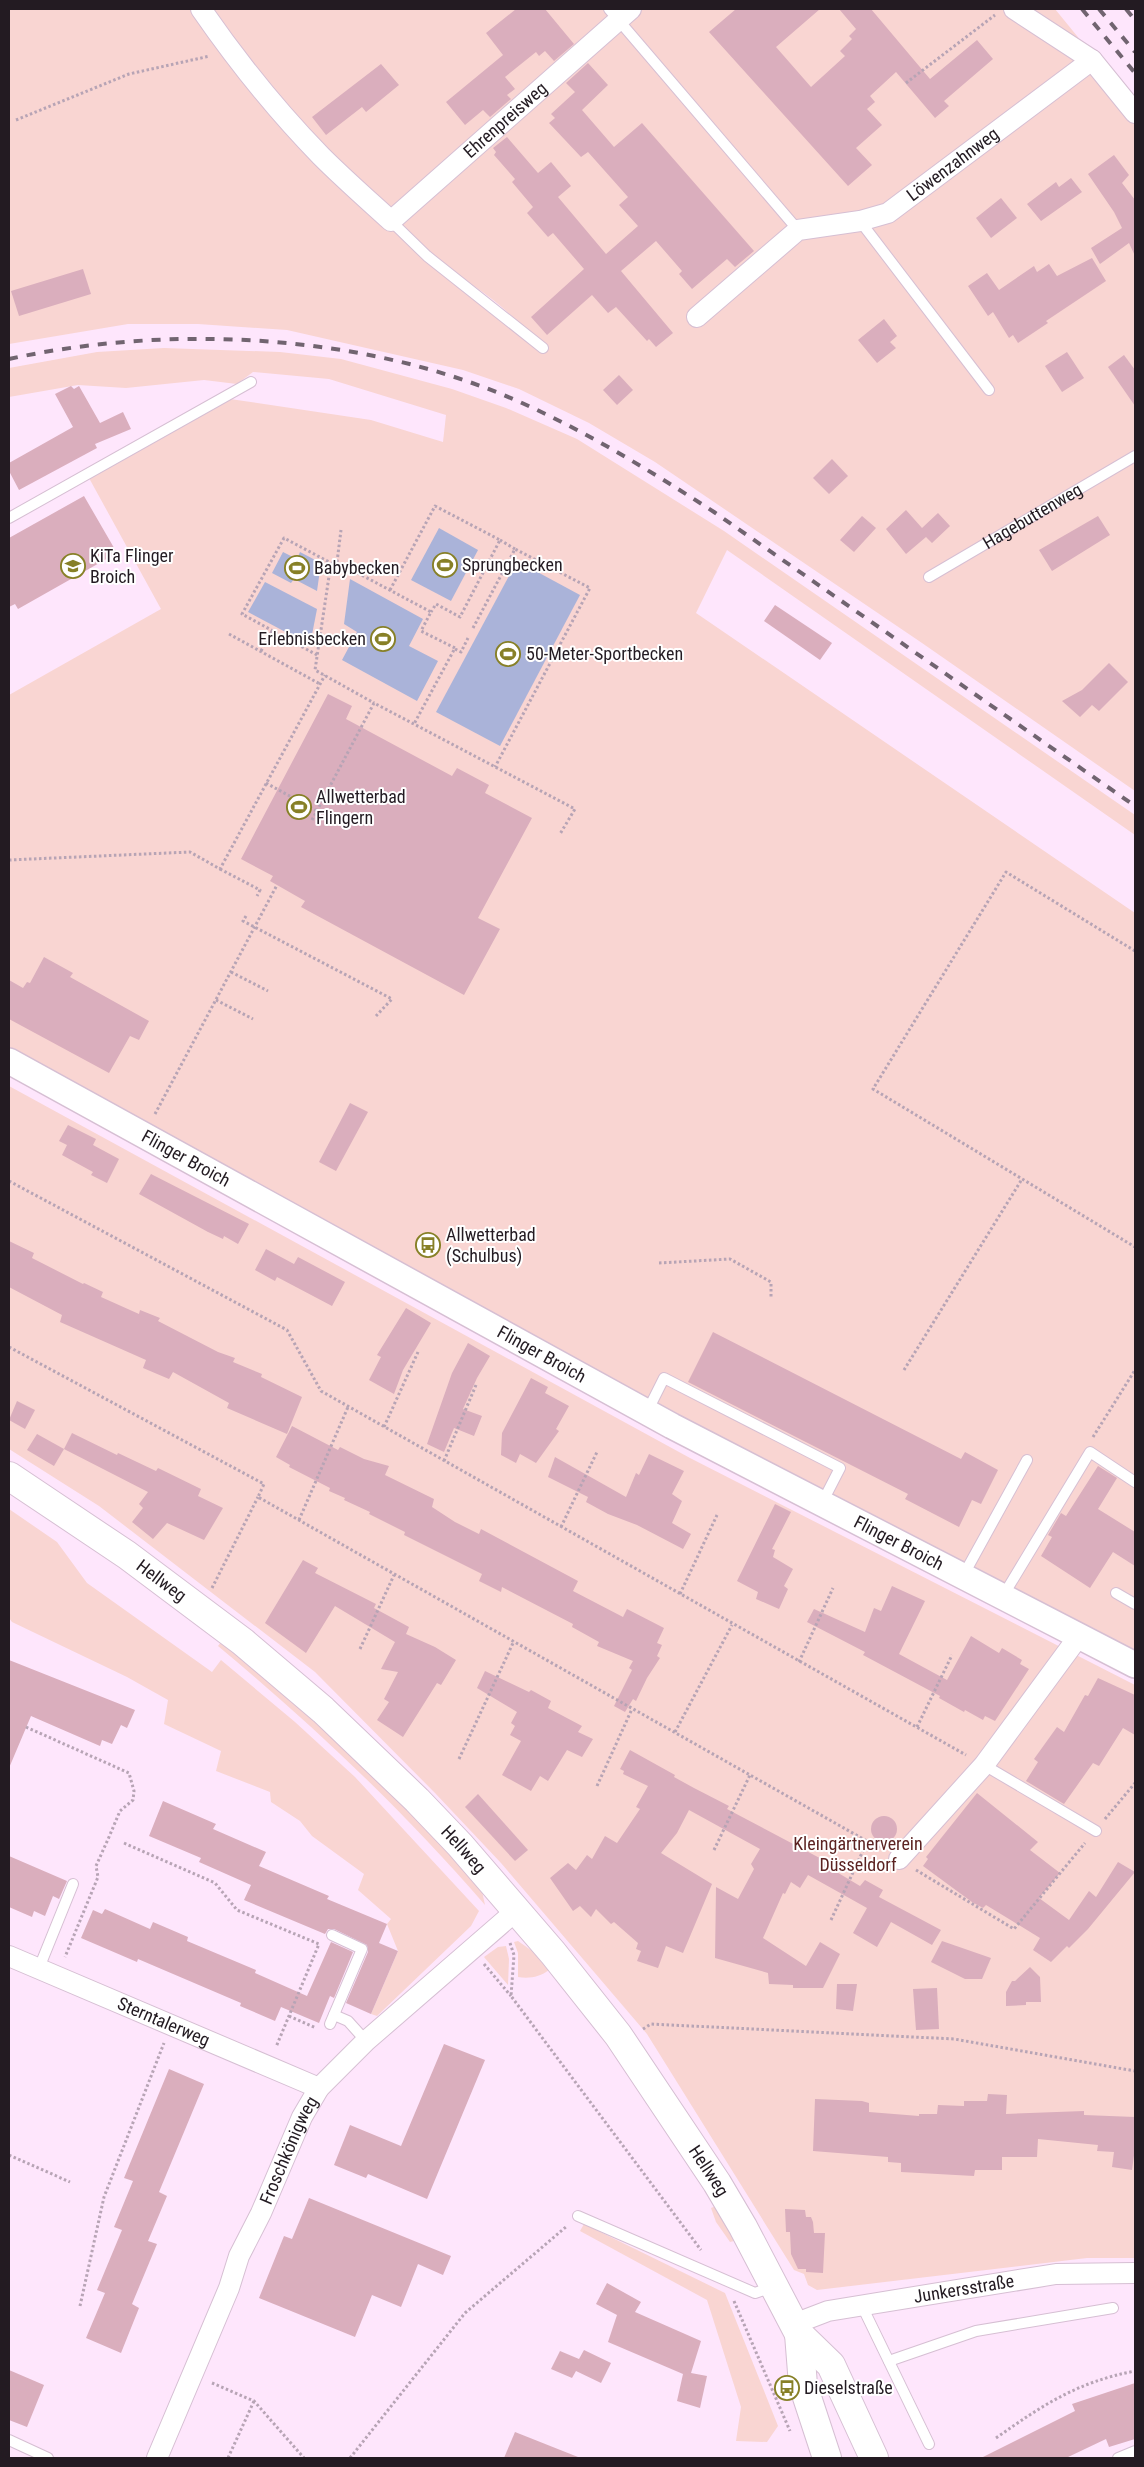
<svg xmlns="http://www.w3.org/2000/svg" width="1144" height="2467" font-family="'Roboto Condensed',sans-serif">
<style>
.green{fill:#f9d5d2}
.water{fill:#aab3d9}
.building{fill:#daaebd}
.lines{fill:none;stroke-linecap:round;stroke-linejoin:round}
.service-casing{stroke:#d6bfd3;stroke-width:12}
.minor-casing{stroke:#d6bfd3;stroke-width:22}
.tertiary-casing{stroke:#d6bfd3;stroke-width:28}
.secondary-casing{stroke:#d6bfd3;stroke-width:30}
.path{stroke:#b7a4b5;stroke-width:3;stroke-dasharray:2.5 2.5;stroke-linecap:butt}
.service{stroke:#fff;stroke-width:10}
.minor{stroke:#fff;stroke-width:20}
.tertiary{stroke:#fff;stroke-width:25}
.secondary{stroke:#fff;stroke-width:28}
.rail{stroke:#716470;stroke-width:4;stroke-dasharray:9 9;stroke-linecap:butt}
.labels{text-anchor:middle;stroke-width:4;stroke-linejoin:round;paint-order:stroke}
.street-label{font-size:18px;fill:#231b22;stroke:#fff}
.poi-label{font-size:18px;fill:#231b22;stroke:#fff;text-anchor:start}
.park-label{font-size:18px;fill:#5b2221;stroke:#fff}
</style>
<rect width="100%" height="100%" fill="#fee6fc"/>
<g class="green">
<path d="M9,9H194C262,99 338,180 422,256C457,288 497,317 533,347C518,310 474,288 443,264C425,251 408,234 392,219C323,155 261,85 207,9H1055L1135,107V791L922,643L655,462L589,423L519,389L463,370L287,330L198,324H128L9,344Z"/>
<path d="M164,348L280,352L341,359L452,389L506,408L577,439L724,531L1135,815V835L727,550L696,613L1135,913V1651L674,1415L335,1225L9,1049V695L161,609L89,478L230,399L371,420L443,442L446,415L329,379L253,372L237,384L204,380L126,388L78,385L9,397V368L97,352Z"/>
<path d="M9,1086L690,1458L1135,1685V2258H1087L817,2290L808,2285L804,2274L794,2270L647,2034L501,1863L435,1793L315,1672L99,1506L9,1449Z"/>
<path d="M9,1509L57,1542L87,1583L212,1672L221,1660L295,1722L355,1777L479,1911L471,1926L377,2016L371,2014L398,1951L387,1924L391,1919L358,1890L364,1874L312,1836L300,1821L271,1802L270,1792L216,1771L221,1751L164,1724L168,1700L127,1677L12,1622L9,1618Z"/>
<path d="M221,1642L289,1698L384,1786L440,1843L482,1891L485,1905C404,1811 313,1725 218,1646Z"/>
<path d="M518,1941L535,1953L549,1970C540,1977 529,1979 518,1977V1953L514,1942Z"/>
<path d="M506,1946L509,1959L508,1985L484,1957L498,1947Z"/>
<path d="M716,2206L734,2241L730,2242L716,2222L711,2208Z"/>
<path d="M584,2224L725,2293L778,2426L767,2442L736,2441L741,2407L707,2300L580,2231Z"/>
</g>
<g class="water">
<path d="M439,528L478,550L451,601L411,580Z"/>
<path d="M283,552L297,559L300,552L321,563L317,591L294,579L291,583L272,573Z"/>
<path d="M517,561L580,595L500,746L436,712Z"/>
<path d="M350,579L423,619L409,646L438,661L417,701L342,660L357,632L344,624Z"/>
<path d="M265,582L317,609L310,645L248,612Z"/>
</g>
<g class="building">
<path d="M516,9H545L574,44L554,61L545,51L539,56L536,52L505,77L515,89L507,95L511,99L490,117L483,110L465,125L446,102L503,55L486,33Z"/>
<path d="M736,9H820L776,47L811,87L845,56L840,51L852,39L849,36L856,29L839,9H871L930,79L977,40L993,59L944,101L949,106L935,118L896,72L870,96L875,102L867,109L882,125L856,148L872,165L848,186L709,32Z"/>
<path d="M588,63L608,85L582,110L614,147L642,123L754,251L735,267L727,259L692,289L679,274L682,271L656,241L621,271L673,333L656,347L649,339L647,341L616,307L608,313L592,295L547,335L531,317L584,269L553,233L548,237L527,213L533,207L512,182L515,179L494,155L496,152L493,148L507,137L538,173L551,162L571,186L558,197L606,254L638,226L619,205L628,197L588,152L581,157L549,123L555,118L551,114L575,92L566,83Z"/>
<path d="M381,64L399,85L366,112L362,107L326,135L312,117Z"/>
<path d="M1114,155L1129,175L1122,183L1135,200V256L1129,243L1100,264L1091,248L1122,228L1114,212L1088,174Z"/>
<path d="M1071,178L1082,192L1041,221L1027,204L1056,182L1059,187Z"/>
<path d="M1001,198L1017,218L991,238L976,218Z"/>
<path d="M1092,258L1106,281L1046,321L1048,323L1018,343L1013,335L1009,338L993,312L988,316L968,286L987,273L999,290L1034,266L1037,272L1049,264L1057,276Z"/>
<path d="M83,269L91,294L19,316L11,291Z"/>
<path d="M884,319L897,336L890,342L896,348L877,363L858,340Z"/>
<path d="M1067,352L1084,378L1062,392L1045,366Z"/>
<path d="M1124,355L1135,370V406L1108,367Z"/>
<path d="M619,375L633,390L617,405L603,390Z"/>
<path d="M71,386L74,389L79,386L100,423L123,412L131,429L95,444L97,448L19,490L9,471V463L73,427L55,394Z"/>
<path d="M832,459L848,476L829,494L813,478Z"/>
<path d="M84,496L117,553L18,609L15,604L9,607V538Z"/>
<path d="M906,510L922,528L938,513L950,526L932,543L926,537L906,554L886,529Z"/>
<path d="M862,516L876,528L854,552L840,540Z"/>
<path d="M1098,516L1110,535L1052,571L1039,550Z"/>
<path d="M775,605L832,643L820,660L764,621Z"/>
<path d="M1109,663L1128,682L1099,711L1092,705L1080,717L1062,701L1082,690Z"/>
<path d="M328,694L352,706L346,719L452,776L457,768L489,785L485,793L532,818L478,918L500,929L464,995L301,907L305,901L270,881L273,876L241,859Z"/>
<path d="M44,957L73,973L70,977L149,1021L139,1040L130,1036L109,1073L9,1019V980L23,988L27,982L30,983Z"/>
<path d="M350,1103L368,1112L336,1171L319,1162Z"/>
<path d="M68,1125L96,1139L93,1145L119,1159L107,1183L91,1175L93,1172L62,1155L67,1145L59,1141Z"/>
<path d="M151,1174L249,1224L238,1244L224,1236L223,1239L208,1232L139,1194Z"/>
<path d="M9,1241L34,1253L32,1258L83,1284L84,1283L103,1292L101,1297L139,1314L140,1310L160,1318L158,1321L218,1352L235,1358L233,1362L262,1374L261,1377L302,1397L287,1434L227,1408L229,1403L173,1372L169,1379L143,1368L146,1360L60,1322L62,1315L9,1287Z"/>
<path d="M266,1249L294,1264L298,1257L345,1282L332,1306L277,1277L275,1281L255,1270Z"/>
<path d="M406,1308L431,1323L403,1370L394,1394L369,1380L381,1357L377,1355Z"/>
<path d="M713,1332L961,1459L965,1452L998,1470L981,1504L972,1500L959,1527L905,1499L908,1494L688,1382Z"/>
<path d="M468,1343L490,1356L477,1378L463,1409L482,1416L474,1436L454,1428L444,1452L427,1444L452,1373Z"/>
<path d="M531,1378L548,1387L545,1393L569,1406L556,1429L559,1431L536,1463L520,1454L516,1463L501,1455L502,1433Z"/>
<path d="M17,1401L35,1410L25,1429L9,1420Z"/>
<path d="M292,1426L338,1450L340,1447L364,1459L389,1466L385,1475L434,1499L432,1507L455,1522L479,1534L481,1529L578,1581L573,1591L623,1617L627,1609L664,1628L657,1643L662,1645L657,1656L660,1658L647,1678L636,1701L633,1699L625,1712L614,1706L632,1670L629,1668L633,1661L597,1646L599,1642L572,1627L573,1624L502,1587L501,1592L479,1581L482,1574L404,1535L405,1532L369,1514L370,1512L344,1500L345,1498L329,1491L330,1488L289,1467L290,1465L276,1457Z"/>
<path d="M72,1433L117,1455L118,1453L156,1471L158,1468L201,1489L198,1496L223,1508L204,1540L167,1523L153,1539L132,1522L143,1508L139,1504L148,1492L64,1449Z"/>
<path d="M37,1434L64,1449L54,1466L27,1450Z"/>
<path d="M649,1454L684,1471L672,1494L682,1501L672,1523L691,1534L683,1549L637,1525L608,1514L586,1502L588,1497L548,1477L555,1457L626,1497L636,1473L639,1475Z"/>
<path d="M1098,1466L1117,1478L1098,1509L1135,1532V1566L1113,1552L1090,1588L1041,1556L1052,1537L1048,1535L1061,1513L1066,1516Z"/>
<path d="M775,1504L791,1512L772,1549L775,1550L773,1557L793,1569L784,1586L788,1589L779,1609L756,1599L758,1592L737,1581Z"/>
<path d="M303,1560L318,1568L315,1573L376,1604L374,1608L409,1627L406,1634L435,1647L456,1660L441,1685L437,1683L403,1737L377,1720L389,1702L384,1699L398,1672L381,1669L395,1642L335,1606L306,1653L265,1623Z"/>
<path d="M892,1586L925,1601L899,1654L947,1680L971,1636L999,1653L1002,1648L1022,1660L1020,1664L1029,1669L995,1721L985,1716L983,1720L965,1710L964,1712L939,1698L940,1696L863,1655L865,1652L807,1622L814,1609L865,1632L874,1608L881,1611Z"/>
<path d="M9,1660L135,1710L127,1728L121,1725L112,1744L102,1740L100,1746L31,1716L9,1768Z"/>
<path d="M485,1671L529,1692L531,1690L551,1701L548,1708L582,1726L578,1732L593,1739L582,1757L567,1750L548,1781L540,1776L531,1791L502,1775L521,1741L510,1735L515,1726L511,1723L517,1712L477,1688Z"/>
<path d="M1098,1678L1135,1695V1735L1123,1728L1099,1766L1093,1763L1064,1804L1026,1781L1038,1762L1034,1759L1057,1727L1064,1732L1085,1695L1088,1696Z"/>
<path d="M630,1750L675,1775L674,1777L694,1788L729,1806L727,1809L831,1864L830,1868L860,1886L865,1880L883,1890L879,1897L941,1930L932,1945L891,1922L877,1947L853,1933L867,1908L808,1875L800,1888L791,1882L785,1894L783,1893L763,1938L806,1966L820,1942L840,1954L823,1988H793V1985L769,1984L768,1973L715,1958L716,1887L738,1899L754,1869L751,1864L760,1849L689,1810L677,1833L661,1853L712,1884L683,1953L666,1946L658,1968L637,1961L641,1951L636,1949L638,1943L614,1922L611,1924L596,1909L591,1917L580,1906L573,1911L550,1878L568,1863L576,1870L587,1855L592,1859L605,1836L617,1843L640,1809L636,1807L648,1786L623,1774L624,1771L620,1769Z"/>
<path d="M977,1793L1038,1842L1030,1850L1060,1873L1039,1898L1069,1920L1089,1891L1096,1897L1118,1862L1135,1872L1088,1929L1069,1948L1067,1946L1051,1962L1033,1950L1040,1938L986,1905L983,1908L972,1902L923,1866L928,1859L926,1857Z"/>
<path d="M478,1794L528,1850L515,1861L465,1807Z"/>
<path d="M163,1801L216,1824L213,1829L266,1852L259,1866L329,1896L327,1899L387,1924L379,1943L398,1951L371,2014L346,2003L368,1952L367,1945L334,1929H328L325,1934L244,1900L251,1885L199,1862L201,1858L149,1836Z"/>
<circle cx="884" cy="1829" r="13"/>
<path d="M9,1856L67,1881L59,1899L53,1896L45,1916L34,1911L32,1917L9,1907Z"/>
<path d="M105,1909L150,1929L153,1922L188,1937L187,1941L256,1970L255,1973L307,1996L331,1942L353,1952L334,1998L330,1996L319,2023L281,2007L275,2021L240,2006L241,2003L138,1959L137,1962L81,1938L93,1910L102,1914Z"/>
<path d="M942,1941L991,1958L982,1979H965L931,1962Z"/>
<path d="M1030,1967L1040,1977L1041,2002H1026V2005L1006,2006V1992L1012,1981H1015Z"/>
<path d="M837,1984H857L853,2011L836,2009Z"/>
<path d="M937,1988L939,2029L916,2030L913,1989Z"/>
<path d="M444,2044L485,2060L427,2199L368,2174L366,2178L334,2165L350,2125L401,2146Z"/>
<path d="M169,2069L204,2084L159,2192L167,2196L148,2241L157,2244L132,2304L139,2308L121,2353L86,2338L105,2293L97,2290L122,2230L114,2227L133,2181L124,2178Z"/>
<path d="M988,2094L1007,2095L1006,2114L1084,2111V2115L1135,2117V2148L1132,2170L1112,2167L1114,2152L1097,2151L1098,2145L1038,2139L1037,2157H1002V2170H975L974,2176L901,2172V2163L888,2162V2157L813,2151L815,2099L862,2101L869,2103V2112L919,2116V2114H937L938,2105L964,2106V2101H987Z"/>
<path d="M309,2198L451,2256L443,2275L418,2264L401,2307L372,2295L355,2337L259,2298L284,2236L292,2239Z"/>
<path d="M785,2209L805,2210L806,2217H811L813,2222L814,2233H825L823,2273L806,2272V2269H798L791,2254L790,2232H786Z"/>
<path d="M607,2283L641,2302L635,2312L701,2341L691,2373L707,2376L700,2408L677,2401L683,2374L608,2342L617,2315L596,2304Z"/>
<path d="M584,2350L611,2363L601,2383L576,2371L572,2378L551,2369L560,2351L579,2359Z"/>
<path d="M9,2370L44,2385L27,2427L9,2420Z"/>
<path d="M1135,2383V2439L1109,2447L1106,2439L1066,2458H981L1075,2411L1072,2404Z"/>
<path d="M515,2432L578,2457V2458H504Z"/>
</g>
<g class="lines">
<defs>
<g id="service">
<path d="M609,9L798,230"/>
<path d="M391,221L427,256L543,348"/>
<path d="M860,221L989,390"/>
<path d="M9,518L251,382"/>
<path id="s1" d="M929,577L1135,456"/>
<path d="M647,1412L664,1378L840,1468L822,1503"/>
<path d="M963,1576L1027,1460"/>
<path d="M1116,1593L1135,1604"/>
<path d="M1003,1596L1090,1452L1135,1482"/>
<path d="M984,1765L1096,1831"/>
<path d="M39,1968L73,1884"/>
<path d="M334,2015L348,2021L366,2041"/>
<path d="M330,2024L362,1949L332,1935"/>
<path d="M578,2216L755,2293L772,2287"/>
<path d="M862,2306L929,2444"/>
<path d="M889,2361L976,2331L1113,2308"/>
<path d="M9,2440L48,2458"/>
<path d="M1118,2458L1135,2451"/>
</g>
<g id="minor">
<path id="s2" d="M201,9C237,61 277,111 321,156C344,179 368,200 391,221L631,9"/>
<path d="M1014,9L1092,60L1135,113"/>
<path id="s3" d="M697,317L798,230L860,221L888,213L1092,60"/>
<path d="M899,1859L984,1765L1079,1636"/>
<path id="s4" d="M9,1956L319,2088"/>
<path id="s5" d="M794,2324L828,2311L1056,2274L1135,2273"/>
<path id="s6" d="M157,2458L229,2288L239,2256L261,2213L302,2117L319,2088L366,2041L517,1910"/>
</g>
<g id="tertiary">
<path id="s7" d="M9,1061L672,1426L1135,1665"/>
</g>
<g id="secondary">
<path id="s8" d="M9,1476L127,1555L243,1642L323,1710L417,1800L460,1845L553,1953L618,2035L717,2183L743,2227L799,2334L831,2365L874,2458"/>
<path d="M799,2334L803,2385L827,2458"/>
</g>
</defs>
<use href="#service" class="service-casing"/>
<use href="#minor" class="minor-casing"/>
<use href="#tertiary" class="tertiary-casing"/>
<use href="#secondary" class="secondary-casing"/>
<g class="path">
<path d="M906,83L995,15"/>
<path d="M16,120L129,74L210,56"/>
<path d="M500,540L515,549"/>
<path d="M337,562L341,530"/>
<path d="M331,563L315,670L374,703"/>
<path d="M390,590L435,506L500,540L460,617L436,604L431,612"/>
<path d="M473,628L515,549L590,588L495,767"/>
<path d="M229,634L320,684"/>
<path d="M455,649L461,652L468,638"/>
<path d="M261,651L272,631"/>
<path d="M317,655L242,614L284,538L331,563L337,562L431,612L421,631L455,648L414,724"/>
<path d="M266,783L317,811"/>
<path d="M312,820L374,703L575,809L560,834"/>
<path d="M9,860L190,852L220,869L325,675"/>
<path d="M220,869L260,890L257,896"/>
<path d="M246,916L243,921L392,999L376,1016"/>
<path d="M1135,951L1006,872L873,1089L1135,1247"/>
<path d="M231,972L268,991"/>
<path d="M216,1000L253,1019"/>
<path d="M155,1114L277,885"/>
<path d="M9,1181L287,1330L321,1391L966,1755"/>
<path d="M659,1263L730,1259L771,1282V1299"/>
<path d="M9,1347L264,1484L258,1497L881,1849"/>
<path d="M904,1370L1022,1179"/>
<path d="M384,1427L418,1352"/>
<path d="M1093,1437L1135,1370"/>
<path d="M444,1461L476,1385"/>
<path d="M299,1520L348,1407"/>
<path d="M561,1527L597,1452"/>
<path d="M212,1588L258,1497"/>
<path d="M680,1594L717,1515"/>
<path d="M360,1649L394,1575"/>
<path d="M799,1662L833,1588"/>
<path d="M26,1727L129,1773L134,1791L133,1800L120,1811L109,1837L96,1866L98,1877L65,1957"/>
<path d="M917,1727L952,1655"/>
<path d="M675,1732L732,1625"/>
<path d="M459,1759L514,1641"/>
<path d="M597,1786L632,1709"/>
<path d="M1105,1819L1135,1783"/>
<path d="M124,1843L215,1883L237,1910L319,1944L276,2047"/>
<path d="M714,1850L750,1775"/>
<path d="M916,1870L1014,1929L1085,1843"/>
<path d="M831,1920L867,1842"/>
<path d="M510,1943L514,1955L511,1996L701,2250"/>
<path d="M484,1964L511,1996"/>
<path d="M289,2016L316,2028"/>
<path d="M643,2029L651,2024L954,2039L1135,2071"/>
<path d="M9,2155L70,2182"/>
<path d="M734,2301L790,2431"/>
<path d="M80,2306L104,2197L164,2043"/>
<path d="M212,2383L254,2401L304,2458"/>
<path d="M996,2438C1043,2405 1077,2382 1135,2371"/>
<path d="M228,2458L254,2401"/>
<path d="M350,2458L465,2313L567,2226"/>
</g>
<use href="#service" class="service"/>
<use href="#minor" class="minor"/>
<use href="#tertiary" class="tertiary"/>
<use href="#secondary" class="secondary"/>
<g class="rail">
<path d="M1082,9L1135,73"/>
<path d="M1099,9L1135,52"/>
<path d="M1126,9L1135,20"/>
<path d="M9,359C169,324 361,333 513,399C584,430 649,470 714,512L1135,806"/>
</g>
</g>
<defs>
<symbol id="stadium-ring" viewBox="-11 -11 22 22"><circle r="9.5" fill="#fff" stroke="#878027" stroke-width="1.5"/><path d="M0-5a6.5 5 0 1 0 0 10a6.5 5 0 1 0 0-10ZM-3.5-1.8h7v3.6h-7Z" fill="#878027"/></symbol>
<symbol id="school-ring" viewBox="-11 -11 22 22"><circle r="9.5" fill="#fff" stroke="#878027" stroke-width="1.5"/><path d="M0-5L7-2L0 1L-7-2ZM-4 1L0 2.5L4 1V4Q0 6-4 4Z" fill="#878027"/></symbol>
<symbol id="bus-ring" viewBox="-11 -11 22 22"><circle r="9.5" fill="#fff" stroke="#878027" stroke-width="1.5"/><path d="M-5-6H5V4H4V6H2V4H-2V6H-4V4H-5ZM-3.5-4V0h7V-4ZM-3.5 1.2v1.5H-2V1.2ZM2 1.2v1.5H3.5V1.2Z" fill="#878027"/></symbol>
</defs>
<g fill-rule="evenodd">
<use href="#stadium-ring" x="431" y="551" width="28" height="28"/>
<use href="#school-ring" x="59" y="552" width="28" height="28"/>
<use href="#stadium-ring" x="283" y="554" width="28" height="28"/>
<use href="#stadium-ring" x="369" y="625" width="28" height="28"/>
<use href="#stadium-ring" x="494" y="640" width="28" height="28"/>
<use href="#stadium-ring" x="285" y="793" width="28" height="28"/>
<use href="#bus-ring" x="414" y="1231" width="28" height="28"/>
<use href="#bus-ring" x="773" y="2374" width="28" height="28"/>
</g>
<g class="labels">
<g class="street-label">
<text dy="6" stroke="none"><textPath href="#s2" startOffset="438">Ehrenpreisweg</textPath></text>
<text dy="6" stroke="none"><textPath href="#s3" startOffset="306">Löwenzahnweg</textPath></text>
<text dy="6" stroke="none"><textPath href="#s1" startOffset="120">Hagebuttenweg</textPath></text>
<text dy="6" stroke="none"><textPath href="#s7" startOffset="202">Flinger Broich</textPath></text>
<text dy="6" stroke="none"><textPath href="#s7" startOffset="608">Flinger Broich</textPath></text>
<text dy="6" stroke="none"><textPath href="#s7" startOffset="1012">Flinger Broich</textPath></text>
<text dy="6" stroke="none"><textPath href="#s8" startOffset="185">Hellweg</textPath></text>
<text dy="6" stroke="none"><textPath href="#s8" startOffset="590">Hellweg</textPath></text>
<text dy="6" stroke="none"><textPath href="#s4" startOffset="168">Sterntalerweg</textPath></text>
<text dy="6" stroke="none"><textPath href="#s6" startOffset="335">Froschkönigweg</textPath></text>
<text dy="6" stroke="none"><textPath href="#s8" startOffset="995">Hellweg</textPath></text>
<text dy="6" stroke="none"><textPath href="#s5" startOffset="174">Junkersstraße</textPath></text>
</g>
<g class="poi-label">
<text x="90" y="562">KiTa Flinger<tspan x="90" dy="21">Broich</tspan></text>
<text x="462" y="571">Sprungbecken</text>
<text x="314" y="574">Babybecken</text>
<text x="366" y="645" text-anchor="end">Erlebnisbecken</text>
<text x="526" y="660">50-Meter-Sportbecken</text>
<text x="316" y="803">Allwetterbad<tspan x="316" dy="21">Flingern</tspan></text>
<text x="446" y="1241">Allwetterbad<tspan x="446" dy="21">(Schulbus)</tspan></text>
<text x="804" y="2394">Dieselstraße</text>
</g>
<g class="park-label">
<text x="858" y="1850">Kleingärtnerverein<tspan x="858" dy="21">Düsseldorf</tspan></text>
</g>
</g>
<rect width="1144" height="2467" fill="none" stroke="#231b22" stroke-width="20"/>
</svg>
